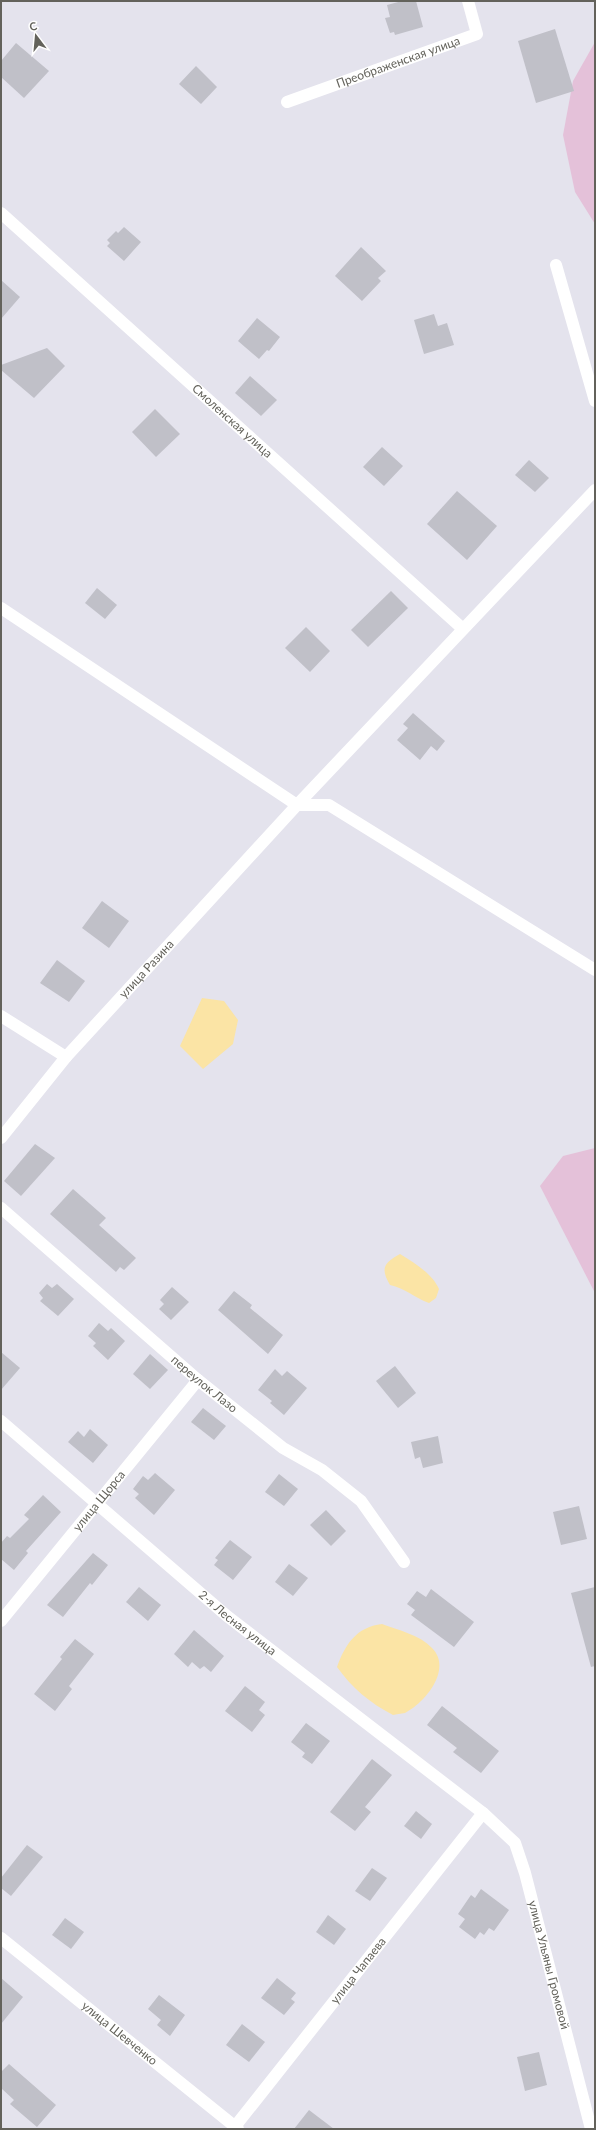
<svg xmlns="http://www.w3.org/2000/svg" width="596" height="2130" font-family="Lato,sans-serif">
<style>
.green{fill:#e4c1d9}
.water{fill:#fbe4a5}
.building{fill:#c0c0c8}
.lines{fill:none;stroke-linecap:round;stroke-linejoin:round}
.street{stroke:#fff;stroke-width:12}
.labels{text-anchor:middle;stroke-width:3.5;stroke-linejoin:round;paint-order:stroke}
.street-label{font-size:12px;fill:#63625b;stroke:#fff}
</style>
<rect width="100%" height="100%" fill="#e4e3ed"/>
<g class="green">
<path d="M595,42V224L575,192L563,135L573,81Z"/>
<path d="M595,1148V1293L540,1186L563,1156Z"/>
</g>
<g class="water">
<path d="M202,998L224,1001L238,1020L233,1044L203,1069L180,1046Z"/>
<path d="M400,1254C414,1263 432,1273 439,1289L436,1298L429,1303C415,1298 405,1288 390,1285C380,1268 384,1263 400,1254Z"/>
<path d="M382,1624C398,1630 420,1635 432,1648C453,1669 425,1703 405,1713C401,1714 396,1714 393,1715C370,1703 352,1688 337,1667C345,1645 356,1627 382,1624Z"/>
</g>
<g class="building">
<path d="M402,1H416L423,27L395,35L394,32L390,33L385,18L390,17L387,5Z"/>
<path d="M555,29L574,91L536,103L518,41Z"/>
<path d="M16,43L49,71L24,98L1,77V61Z"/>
<path d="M196,66L217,87L201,104L179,84Z"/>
<path d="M124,227L141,242L124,261L107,246L110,243L107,240L116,231L118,233Z"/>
<path d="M361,247L386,271L378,278L381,281L362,301L335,276Z"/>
<path d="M1,280L20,297L1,319Z"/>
<path d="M434,314L438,326L447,323L454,345L424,354L414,320Z"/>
<path d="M257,318L280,337L269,351L267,350L259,359L238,341Z"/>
<path d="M47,348L65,366L34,398L1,370V365Z"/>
<path d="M250,376L277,400L261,416L235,393Z"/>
<path d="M155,409L180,434L156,457L132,432Z"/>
<path d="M382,447L403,466L384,486L363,467Z"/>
<path d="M529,460L549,478L535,492L515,475Z"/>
<path d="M457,491L497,526L467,560L427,524Z"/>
<path d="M97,588L117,605L105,619L85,603Z"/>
<path d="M391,591L408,608L368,647L351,630Z"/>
<path d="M306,627L330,651L310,672L285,648Z"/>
<path d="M413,713L445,741L437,751L431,746L420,760L397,740L408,728L403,724Z"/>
<path d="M102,901L129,921L109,948L82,928Z"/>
<path d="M57,960L85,981L69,1002L40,983Z"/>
<path d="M35,1144L55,1158L21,1196L4,1181Z"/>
<path d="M73,1189L106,1218L99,1225L136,1258L124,1270L120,1267L116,1272L50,1214Z"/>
<path d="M47,1284L52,1288L57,1284L74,1299L58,1316L40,1301L43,1298L39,1293Z"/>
<path d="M172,1287L189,1302L171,1320L159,1309L164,1304L160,1300Z"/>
<path d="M234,1291L252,1305L250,1308L283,1335L268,1354L218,1310Z"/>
<path d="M99,1323L108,1331L111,1328L125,1341L108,1360L93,1346L96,1343L88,1336Z"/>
<path d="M1,1352L20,1368L1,1390Z"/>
<path d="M150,1354L168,1370L150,1389L133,1374Z"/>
<path d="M395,1366L416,1393L398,1408L376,1381Z"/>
<path d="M275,1369L282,1376L287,1371L307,1388L284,1415L270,1403L272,1401L258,1390Z"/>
<path d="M203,1408L226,1426L214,1440L191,1422Z"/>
<path d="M90,1429L108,1445L93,1463L68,1442L78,1431L84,1437Z"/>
<path d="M438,1436L443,1463L423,1468L420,1457L415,1459L411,1442Z"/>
<path d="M155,1473L175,1490L154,1515L135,1498L139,1494L133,1489L143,1476L148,1480Z"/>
<path d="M279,1474L298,1489L284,1506L265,1492Z"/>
<path d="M43,1495L61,1512L26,1551L28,1553L14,1570L1,1559V1543L7,1536L10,1538L29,1519L24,1515Z"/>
<path d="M579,1506L587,1539L561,1545L553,1512Z"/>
<path d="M326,1510L346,1531L331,1546L310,1525Z"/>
<path d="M230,1540L252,1557L233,1580L214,1565L218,1560L215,1558Z"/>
<path d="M93,1553L108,1565L92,1585L90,1583L63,1617L47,1605Z"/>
<path d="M289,1564L308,1578L293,1596L275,1582Z"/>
<path d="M139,1587L161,1605L148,1621L126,1602Z"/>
<path d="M595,1587V1666L591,1667L571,1593Z"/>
<path d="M431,1589L474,1622L454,1647L411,1615L415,1610L407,1604L417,1591L426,1597Z"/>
<path d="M194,1630L224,1656L211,1672L204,1666L200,1669L192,1662L188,1667L174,1654Z"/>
<path d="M75,1639L94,1654L69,1686L72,1689L55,1711L34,1694L62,1659L60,1657Z"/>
<path d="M245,1686L265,1702L259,1710L265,1715L252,1732L225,1711Z"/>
<path d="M442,1706L499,1751L481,1773L453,1752L457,1748L427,1725Z"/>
<path d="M306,1723L330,1741L312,1764L302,1757L305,1753L291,1742Z"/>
<path d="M372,1759L392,1775L365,1807L371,1812L355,1831L330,1812Z"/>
<path d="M416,1811L432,1824L421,1839L404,1826Z"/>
<path d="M27,1845L43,1857L11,1896L1,1888V1878Z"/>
<path d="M372,1868L387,1878L370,1901L355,1891Z"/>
<path d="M481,1889L509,1910L494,1931L489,1928L484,1935L480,1932L475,1939L459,1927L465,1919L458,1914L471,1895L475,1898Z"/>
<path d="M328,1915L346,1929L334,1945L316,1932Z"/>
<path d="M65,1918L84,1932L71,1949L52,1935Z"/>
<path d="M1,1978L23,1997L1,2024Z"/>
<path d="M277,1978L296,1993L291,1999L295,2002L284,2015L261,1998Z"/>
<path d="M159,1995L185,2015L170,2036L157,2025L161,2020L148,2009Z"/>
<path d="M242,2024L265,2042L249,2062L226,2045Z"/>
<path d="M539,2052L547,2085L525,2091L517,2057Z"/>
<path d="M9,2064L56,2105L37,2127L10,2104L14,2100L1,2088V2072Z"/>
<path d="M309,2110L334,2129H294Z"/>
</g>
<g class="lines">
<g class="street">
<path id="s1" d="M287,102L477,34L468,1"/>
<path id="s2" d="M1,213L463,629"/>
<path d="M556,265L595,401"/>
<path d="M1,608L297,805H329L595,970"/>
<path d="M1,1016L66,1057"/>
<path id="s3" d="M1,1138L66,1057L297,805L595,490"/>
<path id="s4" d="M1,1208L198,1380L283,1448L322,1470L361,1501L404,1562"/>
<path id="s5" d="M1,1421L227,1616L483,1813L515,1843L525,1873L591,2129"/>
<path id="s6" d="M1,1621L198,1380"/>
<path id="s7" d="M1,1938L238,2129"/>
<path id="s8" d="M233,2129L483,1813"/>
</g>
</g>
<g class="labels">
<g class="street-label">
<text dy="4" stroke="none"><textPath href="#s1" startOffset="118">Преображенская улица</textPath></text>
<text dy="4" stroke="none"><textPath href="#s2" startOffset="311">Смоленская улица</textPath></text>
<text dy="4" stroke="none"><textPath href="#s3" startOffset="223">улица Разина</textPath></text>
<text dy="4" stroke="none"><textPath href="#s4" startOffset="269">переулок Лазо</textPath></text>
<text dy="4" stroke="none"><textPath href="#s6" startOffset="155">улица Щорса</textPath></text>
<text dy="4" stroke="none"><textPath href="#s5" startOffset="311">2-я Лесная улица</textPath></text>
<text dy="4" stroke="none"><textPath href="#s5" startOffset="792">улица Ульяны Громовой</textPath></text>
<text dy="4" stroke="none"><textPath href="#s8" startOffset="202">улица Чапаева</textPath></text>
<text dy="4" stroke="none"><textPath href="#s7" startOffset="152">улица Шевченко</textPath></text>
</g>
</g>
<rect width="596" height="2130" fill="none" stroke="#63625b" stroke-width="4"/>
<g transform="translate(36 36) rotate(344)" stroke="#ffffff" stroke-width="3" paint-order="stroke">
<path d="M0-3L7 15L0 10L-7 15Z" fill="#63625b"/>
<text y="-6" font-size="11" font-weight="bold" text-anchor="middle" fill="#63625b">С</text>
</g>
</svg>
